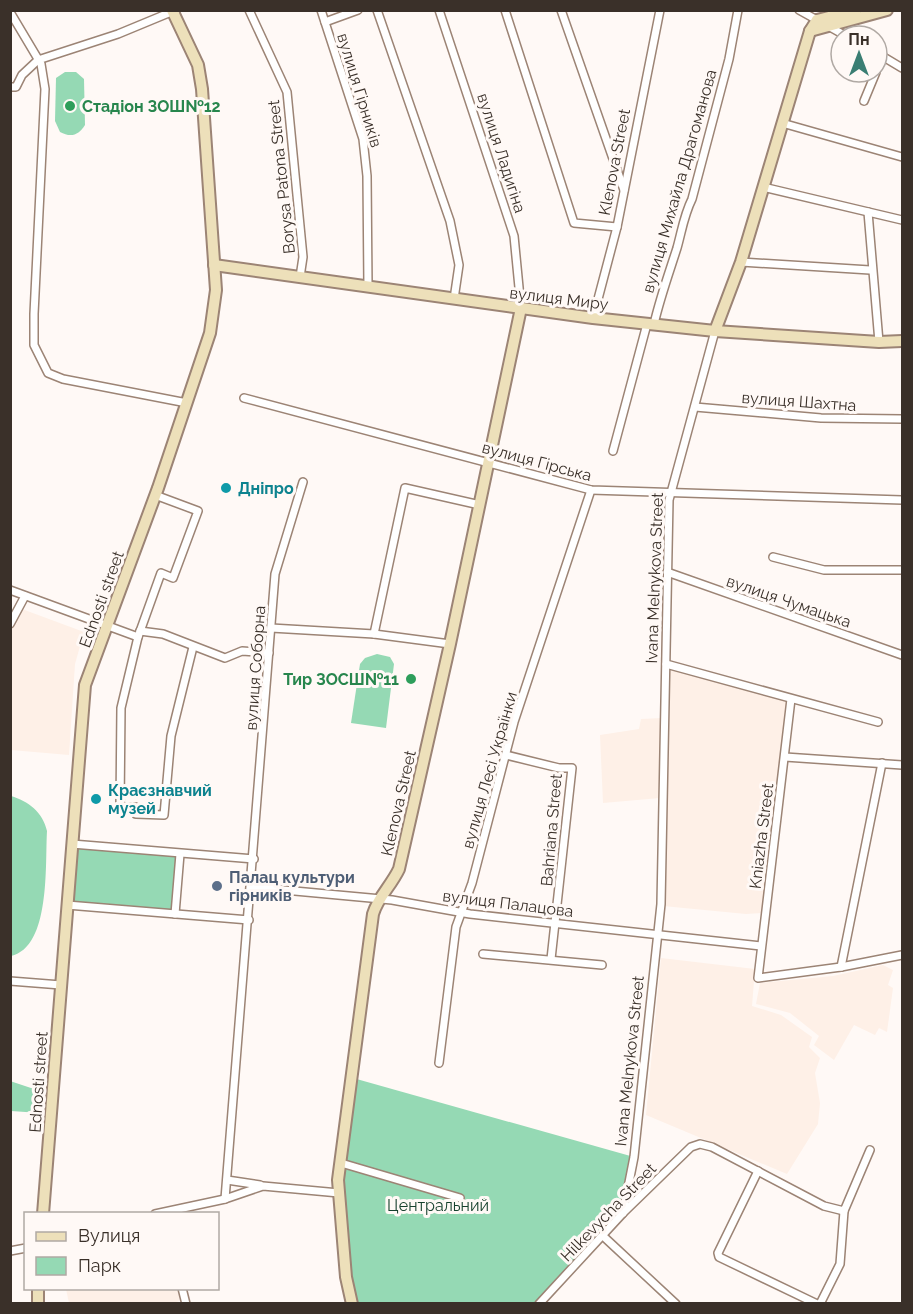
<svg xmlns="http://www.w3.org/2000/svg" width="913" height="1314" font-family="Raleway,sans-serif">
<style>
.built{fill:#fef0e7}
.green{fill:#95d9b4}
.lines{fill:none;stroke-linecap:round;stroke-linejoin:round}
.street-casing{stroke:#9c8475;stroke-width:10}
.secondary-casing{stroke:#9c8475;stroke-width:14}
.street{stroke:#fff;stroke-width:7}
.secondary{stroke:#ede0ba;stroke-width:10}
.leisure-dot{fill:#2e9e5b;stroke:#fff9f6;stroke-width:2}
.culture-dot{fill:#0f9aa8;stroke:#fff9f6;stroke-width:2}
.service-dot{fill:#5c6f8a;stroke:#fff9f6;stroke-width:2}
.labels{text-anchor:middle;stroke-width:6;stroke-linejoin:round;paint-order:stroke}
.street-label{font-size:16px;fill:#3a3029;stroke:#fff9f6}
.leisure-label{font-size:16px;font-weight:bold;fill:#27864d;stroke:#fff9f6;text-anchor:start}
.culture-label{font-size:16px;font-weight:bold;fill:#0d838f;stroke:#fff9f6;text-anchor:start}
.service-label{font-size:16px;font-weight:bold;fill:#4e5e75;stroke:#fff9f6;text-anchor:start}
.park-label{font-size:16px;fill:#16412d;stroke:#fff9f6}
</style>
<rect width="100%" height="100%" fill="#fff9f6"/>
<g class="built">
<path d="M22,609L84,632L75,664L69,755L11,750V630Z"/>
<path d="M669,667L789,701L762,913L746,914L663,906Z"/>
<path d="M662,718L660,798L603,803L600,735L639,729L641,719Z"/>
<path d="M661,958L755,969L752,1006L781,1015L812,1037L809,1047L820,1058L815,1073L820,1103L818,1124L787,1174L646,1115Z"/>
<path d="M883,965L893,970L888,985L893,988L887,1032L879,1028L875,1035L854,1025L834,1060L814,1045L819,1036L790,1013L756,1004L760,983L833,976Z"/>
<path d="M66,1289H177L180,1301L169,1304L69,1303Z"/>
</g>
<g class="green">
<path d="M65,72H76L84,79L85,125C79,135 71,138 60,132L55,121L56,78Z"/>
<path d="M377,654L390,657L394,664L386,728L351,723L360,664L365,658Z"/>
<path d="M11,796C28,801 43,812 47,831C45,864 51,947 11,956Z"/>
<path d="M75,847L177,856L172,910L70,902Z"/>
<path d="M353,1078L634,1157L623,1213L539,1303L352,1304L338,1180Z"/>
<path d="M10,1081L40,1091V1113L11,1111Z"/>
</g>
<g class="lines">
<defs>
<g id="street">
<path d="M249,10L287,92L303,257L300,277"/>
<path d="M321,10L363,139L367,176L368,286"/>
<path d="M377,10L450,221L459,265L454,299"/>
<path d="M439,10L514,236L521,308"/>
<path d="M505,10L574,223L617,227"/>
<path d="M561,10L624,190"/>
<path d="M799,10L817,20"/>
<path d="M10,12L41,64L45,89L34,314V345L48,373L63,379L187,403"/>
<path d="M325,22L358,10"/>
<path d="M830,27L846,36"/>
<path d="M877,53L882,56L877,69"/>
<path d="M882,56L902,68"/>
<path d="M10,87H16L22,75L38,60L118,34L176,10"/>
<path d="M864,101L876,72"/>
<path d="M782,123L902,157"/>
<path d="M763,187L902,220"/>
<path d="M868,212L879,342"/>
<path d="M741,262L870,270"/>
<path d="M593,318L617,227L660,10"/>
<path d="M654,324C660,298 669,273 677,248C682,230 684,215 692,199L729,59L738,10"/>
<path d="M244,398L591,490L902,500"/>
<path d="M695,407L821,418L902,419"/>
<path d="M613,451L647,324"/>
<path d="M773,557L824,570H902"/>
<path d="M667,572L902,655"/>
<path d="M10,590L138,637L161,573L173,578L198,511L155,495"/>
<path d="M10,624L25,596"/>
<path d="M271,628L374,634L450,644"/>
<path d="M140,631L163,634L225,658L242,651L269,653"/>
<path d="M374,634L405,488L480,505"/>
<path d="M138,637L121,708L120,807H135L136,814L164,815L171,736L193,647"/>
<path d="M666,664L878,722"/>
<path d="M791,699L758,978L841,967L902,955"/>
<path d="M506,755L559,768H572L551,959"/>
<path d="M785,757L902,765"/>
<path d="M72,844L254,859"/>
<path d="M252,887L392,900L470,914L761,946"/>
<path d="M67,905L249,920"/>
<path d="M175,914L180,854"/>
<path d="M483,954L602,965"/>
<path d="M841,967L882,763"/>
<path d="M10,981L61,985"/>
<path d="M439,1063L456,927L472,883L514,722L591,490"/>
<path d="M341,1163L460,1198"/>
<path d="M758,1171L718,1253L719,1257L817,1304"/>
<path d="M227,1180L260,1185"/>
<path d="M225,1199L275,574L303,482"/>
<path d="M623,1213L634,1157L661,904L669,500L715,331"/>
<path d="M155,1214L225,1199L263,1186L339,1193"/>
<path d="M603,1236L676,1304"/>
<path d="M10,1251L26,1248"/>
<path d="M182,1288L186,1304"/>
<path d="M539,1304L623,1213L691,1147L700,1144L712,1147L824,1206L844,1211L870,1150"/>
<path d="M820,1304L840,1264L844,1211"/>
</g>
<g id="secondary">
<path d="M817,20L856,10"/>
<path d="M810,31L887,10"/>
<path d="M214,265L593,318L715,331L879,342L902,341"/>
<path d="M715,331L741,262L810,31L817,20"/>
<path d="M43,1214L85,685L158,488L210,333L216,290L202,89L198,65L172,10"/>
<path d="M38,1304V1288"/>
<path d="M352,1304L346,1277L338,1180L373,914C378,897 391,886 399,869L450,644L521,308"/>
</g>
</defs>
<use href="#street" class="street-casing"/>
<use href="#secondary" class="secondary-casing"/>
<use href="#street" class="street"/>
<use href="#secondary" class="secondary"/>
</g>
<g class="leisure-dot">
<circle cx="70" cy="106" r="6"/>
<circle cx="411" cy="679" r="6"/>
</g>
<g class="culture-dot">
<circle cx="226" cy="488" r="6"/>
<circle cx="96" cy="799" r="6"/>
</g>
<circle class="service-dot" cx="217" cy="886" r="6"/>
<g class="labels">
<g class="street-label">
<text transform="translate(360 90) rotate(73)" y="6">вулиця Гірників</text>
<text transform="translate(502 153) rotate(72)" y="6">вулиця Ладигіна</text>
<text transform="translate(614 162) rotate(-79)" y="6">Klenova Street</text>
<text transform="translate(281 177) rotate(-96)" y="6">Borysa Patona Street</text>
<text transform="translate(679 181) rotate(-74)" y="6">вулиця Михайла Драгоманова</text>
<text transform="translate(559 298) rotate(7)" y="6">вулиця Миру</text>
<text transform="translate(799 401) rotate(4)" y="6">вулиця Шахтна</text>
<text transform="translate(537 461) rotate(15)" y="6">вулиця Гірська</text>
<text transform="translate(654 578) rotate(-88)" y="6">Ivana Melnykova Street</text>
<text transform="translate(101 599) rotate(-70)" y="6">Ednosti street</text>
<text transform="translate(789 601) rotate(19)" y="6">вулиця Чумацька</text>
<text transform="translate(255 668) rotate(-86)" y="6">вулиця Соборна</text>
<text transform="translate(489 770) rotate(-74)" y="6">вулиця Лесі Українки</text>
<text transform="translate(398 803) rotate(-77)" y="6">Klenova Street</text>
<text transform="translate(551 830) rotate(-85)" y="6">Bahriana Street</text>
<text transform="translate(761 836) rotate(-83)" y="6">Kniazha Street</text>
<text transform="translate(508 903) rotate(7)" y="6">вулиця Палацова</text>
<text transform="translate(629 1061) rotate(-84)" y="6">Ivana Melnykova Street</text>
<text transform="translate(38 1082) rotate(-86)" y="6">Ednosti street</text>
<text transform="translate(608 1212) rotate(-46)" y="6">Hilkevycha Street</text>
</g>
<g class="leisure-label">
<text x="82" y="112">Стадіон ЗОШ№12</text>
<text x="399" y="685" text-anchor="end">Тир ЗОСШ№11</text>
</g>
<g class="culture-label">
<text x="238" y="494">Дніпро</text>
<text x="108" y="796">Краєзнавчий<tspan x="108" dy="18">музей</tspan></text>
</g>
<g class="service-label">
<text x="229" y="883">Палац культури<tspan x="229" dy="18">гірників</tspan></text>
</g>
<g class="park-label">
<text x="438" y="1211">Центральний</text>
</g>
</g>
<rect width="913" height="1314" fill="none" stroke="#3a3029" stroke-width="24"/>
<rect x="24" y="1212" width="195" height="78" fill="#fff9f6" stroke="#b0a9a4" stroke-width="1.5"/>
<rect x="36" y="1232" width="30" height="9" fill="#ede0ba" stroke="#b0a9a4" stroke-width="1.5"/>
<text x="78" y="1242" font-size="18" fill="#3a3029">Вулиця</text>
<rect x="36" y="1257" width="30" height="18" fill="#95d9b4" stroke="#b0a9a4" stroke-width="1.5"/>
<text x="78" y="1272" font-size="18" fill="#3a3029">Парк</text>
<g transform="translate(859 54)"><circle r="28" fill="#fff9f6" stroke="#b0a9a4" stroke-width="1.5"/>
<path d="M0-4.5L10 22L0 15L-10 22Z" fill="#3a7e73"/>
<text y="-9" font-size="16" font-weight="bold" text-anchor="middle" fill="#3a3029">Пн</text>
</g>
</svg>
